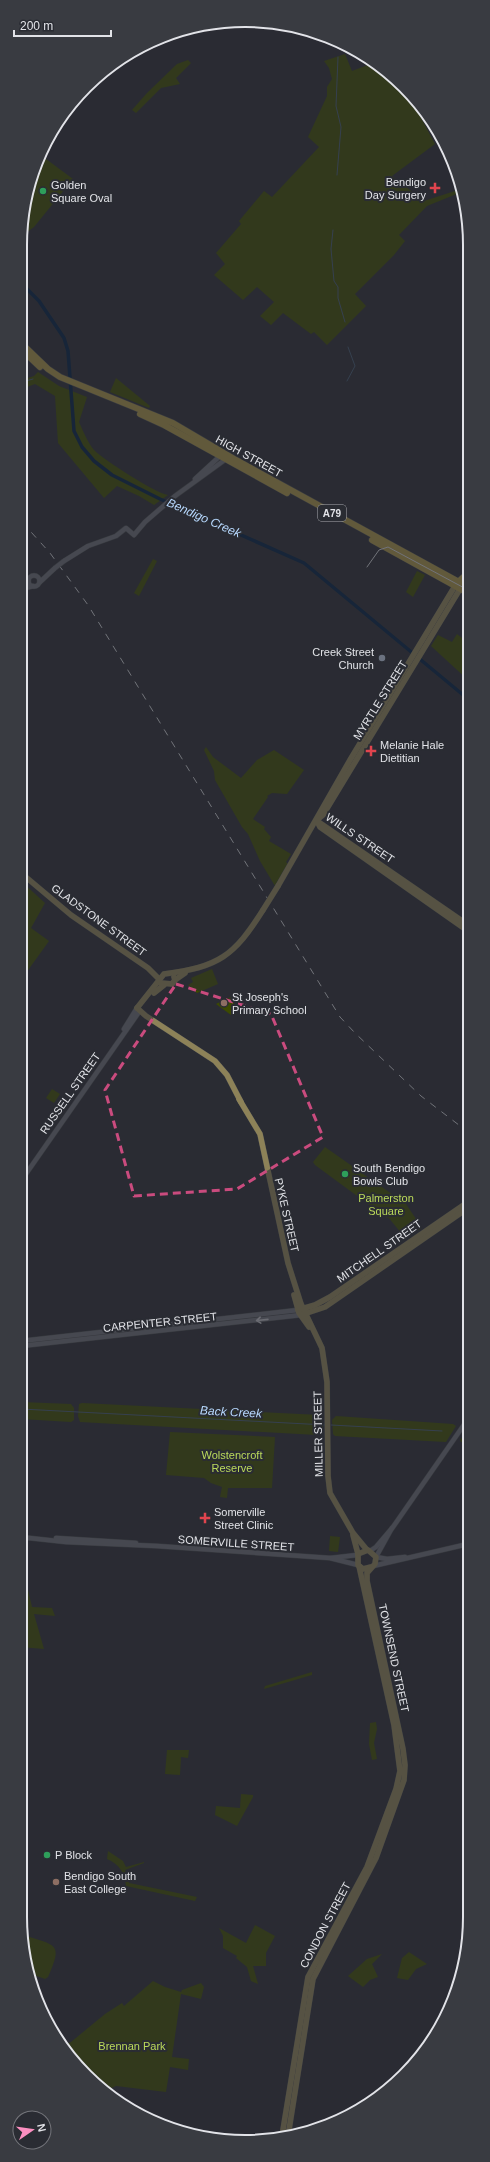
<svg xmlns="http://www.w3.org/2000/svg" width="490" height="2162" font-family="Arial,sans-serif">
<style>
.green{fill:#3c4a01}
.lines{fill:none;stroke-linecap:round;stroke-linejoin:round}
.stream{stroke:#445972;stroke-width:1}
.canal{stroke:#001e40;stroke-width:3.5}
.minor-casing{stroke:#494b50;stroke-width:5.5}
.major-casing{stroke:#494b50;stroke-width:6}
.highway-casing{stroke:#494b50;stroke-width:7}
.minor{stroke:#696b73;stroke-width:4.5}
.major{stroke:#8d8258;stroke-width:5.5}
.highway{stroke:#a59146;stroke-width:6}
.tram{stroke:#c8c9cf;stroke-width:1}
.rail{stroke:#c8c9cf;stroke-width:1;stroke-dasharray:7 7;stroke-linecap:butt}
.minor-bridge-casing{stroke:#494b50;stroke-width:5.5;stroke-linecap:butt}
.major-bridge-casing{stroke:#494b50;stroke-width:6;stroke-linecap:butt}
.minor-bridge{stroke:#696b73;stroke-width:4.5}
.major-bridge{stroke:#8d8258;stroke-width:5.5}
.oneway{stroke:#b8b9bf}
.marked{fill:none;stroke:#ca4b7e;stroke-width:3;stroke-dasharray:8 5;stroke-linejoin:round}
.health-dot{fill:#e0444e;stroke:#2a2c33;stroke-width:1.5}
.leisure-dot{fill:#2e9e5b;stroke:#2a2c33;stroke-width:1.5}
.worship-dot{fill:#6b7280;stroke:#2a2c33;stroke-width:1.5}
.education-dot{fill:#8d6e63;stroke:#2a2c33;stroke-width:1.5}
.labels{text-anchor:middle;stroke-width:4;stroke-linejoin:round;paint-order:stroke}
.shield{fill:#2a2c33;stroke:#abacb2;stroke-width:1}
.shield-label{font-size:10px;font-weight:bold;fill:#e2e3e8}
.poi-label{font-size:11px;fill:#e2e3e8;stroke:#2a2c33;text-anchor:start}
.street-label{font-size:11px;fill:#e2e3e8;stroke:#2a2c33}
.park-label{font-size:11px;fill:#bbda5a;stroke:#2a2c33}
.water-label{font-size:12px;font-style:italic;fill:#b8d9ff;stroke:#2a2c33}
.rim{fill:none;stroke:#e2e3e8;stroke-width:2}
</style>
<rect width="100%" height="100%" fill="#2a2c33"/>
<g class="green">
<path d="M345,54L352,71L373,63L404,86L435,144L392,176L424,201L458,190L459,193L427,206L399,235L405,241L394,255L355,294L366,306L327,345L314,332L311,334L283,313L271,325L260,316L274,302L257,287L243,300L214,275L225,264L216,253L241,224L239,221L264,191L272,197L319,147L308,137L327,96V87L332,79L329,68L324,61Z"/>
<path d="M188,60L191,63L176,78L180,84L161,88L136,113L132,110L147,93L177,64Z"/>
<path d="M42,156L73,179L34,227L22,236V215Z"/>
<path d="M38,372L59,386L87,397L79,422C83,431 88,443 94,450C104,460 155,493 168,495L154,505L139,496L117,486L104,498L58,443L55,396L35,384L22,389V380L34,376Z"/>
<path d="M116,378L150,406L149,408L110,392Z"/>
<path d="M153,559L157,561L139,596L134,593Z"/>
<path d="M417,571L425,575L413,597L406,592Z"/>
<path d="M457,634L468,643V680L431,646L438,635L452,642Z"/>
<path d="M206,747L213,757L241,778L257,760L274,750L304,770L287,794L272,793L267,796L268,797L253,819L265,827L264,829L271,837L269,841L291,854L286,862L288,864L275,886L260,861L248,834L242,827L215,780L214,771L204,750Z"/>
<path d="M22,882L45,903L31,928L49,941L21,980Z"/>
<path d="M212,969L218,984L197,993L188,985L193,982L191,978Z"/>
<path d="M230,997L233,999L236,1015H231L216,1004Z"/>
<path d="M52,1089L60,1094L54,1103L46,1098Z"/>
<path d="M325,1147L406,1204L422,1228L406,1239L388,1217L387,1218L315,1165L313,1162Z"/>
<path d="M21,1402L71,1404L74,1408V1420L71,1422L21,1419Z"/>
<path d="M82,1403L320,1415C324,1419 324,1430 320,1435H317L80,1422L78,1416L79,1404Z"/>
<path d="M336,1416L453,1424L456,1426L446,1442L335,1436L333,1434L332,1420Z"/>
<path d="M468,1430V1443L461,1442L460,1440Z"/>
<path d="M170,1432L275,1437L272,1488H228L227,1498L220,1497L222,1487L211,1483L204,1478L166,1475Z"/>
<path d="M330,1536L340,1537L338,1552L329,1551Z"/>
<path d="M27,1586L32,1607L52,1608L55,1616L34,1614L44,1649L20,1647V1592Z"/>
<path d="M312,1672V1675L264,1689L265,1686Z"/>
<path d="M376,1722L377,1729L374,1743L377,1759L372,1760L369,1744L370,1723Z"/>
<path d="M167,1750H189L188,1758L181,1757L180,1775L165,1774Z"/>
<path d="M241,1794L253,1795V1797L237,1826L215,1815L216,1806L240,1808Z"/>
<path d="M108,1851L123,1861L126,1867L144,1862V1863L125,1870L129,1883L197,1897L195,1901L126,1886C125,1873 119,1864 107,1859Z"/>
<path d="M255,1925L275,1936L266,1953V1966H253L258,1984L251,1981L247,1967L236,1958L237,1956L223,1948V1936L219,1928L246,1943Z"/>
<path d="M24,1935C55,1946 64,1942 48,1977L45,1979L31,1974Z"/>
<path d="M409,1952L427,1964L416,1969L408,1980L397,1978L402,1958Z"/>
<path d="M382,1954L372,1964L378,1977L370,1980L363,1987L348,1976L367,1959Z"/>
<path d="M153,1981L165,1987L181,1992L182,1990L201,1983L204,1987L201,1999L181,1994L172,2057L189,2059L188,2070L170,2067L166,2092L116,2086L107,2090L76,2066L63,2045L71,2042L105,2014L122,2003L124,2006Z"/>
</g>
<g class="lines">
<g class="stream">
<path d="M337,175L341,127L336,106L338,57"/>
<path d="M333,230L331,249L334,281L338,287V298L345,322"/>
<path d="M347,381L355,366L348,347"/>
<path d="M22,382L33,379"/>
<path d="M21,1409L326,1425"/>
<path d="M331,1425L442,1431"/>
</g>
<path class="canal" d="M22,284L39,301L64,338L68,351L74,431L82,447L94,461L112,475L160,499L304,563L468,699"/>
<defs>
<g id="minor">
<path d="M433,126L452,162"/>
<path d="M195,479L220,456"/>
<path d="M64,561L88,546L116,536L126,528L134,535L145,522L175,496L226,459"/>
<circle cx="34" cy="581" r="5.5"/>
<path d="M40,582L55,568"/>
<path d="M22,589L33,586"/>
<path d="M124,1029L137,1008"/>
<path d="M21,1181L139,1012"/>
<path d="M21,1341L298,1310"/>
<path d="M21,1346L301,1315"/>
<path d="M20,1537L66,1542L157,1546L330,1558L358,1565"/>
<path d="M56,1538L136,1543"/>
<path d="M370,1551L376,1547L393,1527L468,1419"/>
<path d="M376,1557L387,1559L405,1557"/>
<path d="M376,1557L392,1528"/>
<path d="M331,1558L357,1555"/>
<path d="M373,1566L468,1544"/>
<path d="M143,2117L175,2127"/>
</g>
<g id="major">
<path d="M317,820L323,815L460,589"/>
<path d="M317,821L320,827L468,931"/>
<path d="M317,821L468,925"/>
<path d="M21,873L71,915L148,968L159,979"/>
<path d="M278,886L350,760L455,586"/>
<path d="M175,980L185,973"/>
<path d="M161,983L172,984L175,980L174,977"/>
<path d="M154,993L164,985"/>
<path d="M137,1008L146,1016L215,1061L227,1075L241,1102"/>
<path d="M137,1008L164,974C219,967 234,956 263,910"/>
<path d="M239,1099L260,1134L288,1263L301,1304L322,1348L327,1382L328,1476L330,1493L353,1533L367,1550"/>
<path d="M294,1295L299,1313L309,1327"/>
<path d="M298,1310L315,1305L330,1297L468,1202"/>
<path d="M301,1315L325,1307L468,1208"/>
<path d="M353,1535L358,1554"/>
<path d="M282,2136L308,1977L367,1867L396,1789L400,1771L394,1725L359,1566"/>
<path d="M288,2136L313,1979L376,1858L404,1780L405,1765L403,1749L367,1581V1573L375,1564L376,1557L368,1550L358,1554V1565L363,1569L371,1567"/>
</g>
<g id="highway">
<path d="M22,344L48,369L60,377L173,423L236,460L468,587"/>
<path d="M22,350L40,367"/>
<path d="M140,414L164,425L287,493"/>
<path d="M372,540L468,593"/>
<path d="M457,583L468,573"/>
</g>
</defs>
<use href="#minor" class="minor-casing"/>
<use href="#major" class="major-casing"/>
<use href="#highway" class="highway-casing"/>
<use href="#minor" class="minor"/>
<use href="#major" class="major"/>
<use href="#highway" class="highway"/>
<path class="tram" d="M367,567L379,550L388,547L468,590"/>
<path class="rail" d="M22,522L50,553L88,605L340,1017L355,1033L421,1096L468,1132"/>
<defs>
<path id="minor-bridge" d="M55,568L64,561"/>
<path id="major-bridge" d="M263,910L278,886"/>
</defs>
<use href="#minor-bridge" class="minor-bridge-casing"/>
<use href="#major-bridge" class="major-bridge-casing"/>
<use href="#minor-bridge" class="minor-bridge"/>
<use href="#major-bridge" class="major-bridge"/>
</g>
<defs><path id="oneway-shaft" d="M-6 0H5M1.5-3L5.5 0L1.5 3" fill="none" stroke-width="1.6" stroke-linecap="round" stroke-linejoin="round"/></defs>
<use class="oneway" href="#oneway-shaft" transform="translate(262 1320) rotate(174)"/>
<path d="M0 0H490V2162H0ZM176,984L271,1014L323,1137L237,1189L134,1196L105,1090Z" fill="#2a2c33" fill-opacity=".55" fill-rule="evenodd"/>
<path class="marked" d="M176,984L271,1014L323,1137L237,1189L134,1196L105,1090Z"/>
<g class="health-dot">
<path d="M433 182h4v4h4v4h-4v4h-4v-4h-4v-4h4z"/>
<path d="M369 745h4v4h4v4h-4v4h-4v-4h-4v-4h4z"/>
<path d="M203 1512h4v4h4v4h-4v4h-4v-4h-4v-4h4z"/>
</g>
<g class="leisure-dot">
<circle cx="43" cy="191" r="4"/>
<circle cx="345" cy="1174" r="4"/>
<circle cx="47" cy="1855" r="4"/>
</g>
<circle class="worship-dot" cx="382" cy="658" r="4"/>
<g class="education-dot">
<circle cx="224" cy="1003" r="4"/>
<circle cx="56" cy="1882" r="4"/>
</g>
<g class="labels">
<rect class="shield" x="318" y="505" width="28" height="16" rx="3"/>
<g class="shield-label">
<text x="332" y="517">A79</text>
</g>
<g class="poi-label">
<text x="426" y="186" text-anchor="end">Bendigo<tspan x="426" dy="13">Day Surgery</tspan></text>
<text x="51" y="189">Golden<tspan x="51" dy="13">Square Oval</tspan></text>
<text x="374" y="656" text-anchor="end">Creek Street<tspan x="374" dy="13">Church</tspan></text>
<text x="380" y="749">Melanie Hale<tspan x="380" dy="13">Dietitian</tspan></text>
<text x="232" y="1001">St Joseph's<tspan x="232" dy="13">Primary School</tspan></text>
<text x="353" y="1172">South Bendigo<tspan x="353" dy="13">Bowls Club</tspan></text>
<text x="214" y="1516">Somerville<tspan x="214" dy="13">Street Clinic</tspan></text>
<text x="55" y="1859">P Block</text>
<text x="64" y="1880">Bendigo South<tspan x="64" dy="13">East College</tspan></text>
</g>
<g class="street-label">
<text transform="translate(249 456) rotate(29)" y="4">HIGH STREET</text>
<text transform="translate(380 700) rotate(-58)" y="4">MYRTLE STREET</text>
<text transform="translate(360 838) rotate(34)" y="4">WILLS STREET</text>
<text transform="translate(99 920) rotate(36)" y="4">GLADSTONE STREET</text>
<text transform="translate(70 1093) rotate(-55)" y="4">RUSSELL STREET</text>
<text transform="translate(287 1215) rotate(77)" y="4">PYKE STREET</text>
<text transform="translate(379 1251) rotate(-35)" y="4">MITCHELL STREET</text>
<text transform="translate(160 1322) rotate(-6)" y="4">CARPENTER STREET</text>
<text transform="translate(318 1434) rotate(-91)" y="4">MILLER STREET</text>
<text transform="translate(236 1543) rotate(4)" y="4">SOMERVILLE STREET</text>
<text transform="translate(394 1658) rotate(78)" y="4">TOWNSEND STREET</text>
<text transform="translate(325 1925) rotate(-62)" y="4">CONDON STREET</text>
</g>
<g class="park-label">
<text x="386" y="1202">Palmerston<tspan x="386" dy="13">Square</tspan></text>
<text x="232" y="1459">Wolstencroft<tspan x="232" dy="13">Reserve</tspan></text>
<text x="132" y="2050">Brennan Park</text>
</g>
<g class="water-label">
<text transform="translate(204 518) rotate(24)" y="4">Bendigo Creek</text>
<text transform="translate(231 1412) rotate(3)" y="4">Back Creek</text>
</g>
</g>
<path d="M0 0H490V2162H0ZM245 27H245A218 218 0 0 1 463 245V1917A218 218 0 0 1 245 2135H245A218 218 0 0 1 27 1917V245A218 218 0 0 1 245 27Z" fill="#393b41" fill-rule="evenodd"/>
<path class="rim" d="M245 27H245A218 218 0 0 1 463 245V1917A218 218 0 0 1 245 2135H245A218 218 0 0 1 27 1917V245A218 218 0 0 1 245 27Z"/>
<g transform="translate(32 2130) rotate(77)"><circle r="19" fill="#2a2c33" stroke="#74757b"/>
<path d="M0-3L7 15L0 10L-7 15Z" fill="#fc8fc1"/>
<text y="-6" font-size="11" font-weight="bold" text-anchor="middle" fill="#e2e3e8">N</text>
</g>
<path d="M14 30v6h97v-6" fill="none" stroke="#e2e3e8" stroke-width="2"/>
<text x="20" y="30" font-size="12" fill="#e2e3e8" stroke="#2a2c33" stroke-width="3" paint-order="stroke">200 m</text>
</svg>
